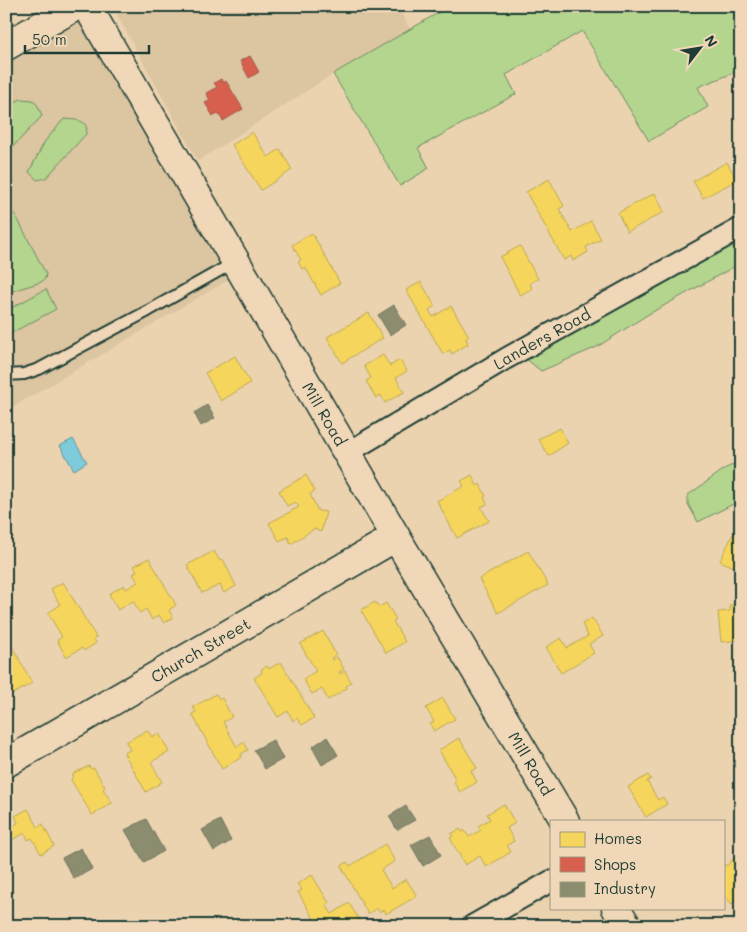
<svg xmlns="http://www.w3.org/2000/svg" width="747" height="932" font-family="Mali,sans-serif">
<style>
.built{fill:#dcc5a1}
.green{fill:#b4d58e;stroke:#6a8961}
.water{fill:#7eccdb;stroke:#589398}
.homes{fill:#f6d55c;stroke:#b6a750}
.shops{fill:#d6604d;stroke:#9f5646}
.industry{fill:#8c8c6e;stroke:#6b745d}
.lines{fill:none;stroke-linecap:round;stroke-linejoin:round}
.lane-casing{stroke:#1f3d34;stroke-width:14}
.street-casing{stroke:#1f3d34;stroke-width:24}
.secondary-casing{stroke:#1f3d34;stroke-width:31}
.lane{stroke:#efd7b7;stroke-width:10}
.street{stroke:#efd7b7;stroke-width:20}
.secondary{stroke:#efd7b7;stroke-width:28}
.labels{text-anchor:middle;stroke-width:5;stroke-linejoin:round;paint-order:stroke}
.street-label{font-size:16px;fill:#1f3d34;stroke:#efd7b7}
</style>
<rect width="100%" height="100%" fill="#ecd3b0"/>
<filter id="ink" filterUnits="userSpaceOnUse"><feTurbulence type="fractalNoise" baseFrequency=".02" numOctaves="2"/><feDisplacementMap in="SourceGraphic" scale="10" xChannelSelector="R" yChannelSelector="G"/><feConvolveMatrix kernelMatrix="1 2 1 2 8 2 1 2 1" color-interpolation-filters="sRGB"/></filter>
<g filter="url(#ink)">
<g class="built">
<path d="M112,6H397L410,29L333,74L198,161Z"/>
<path d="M79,21L230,279L6,411V63Z"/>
</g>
<g class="green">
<path d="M450,6H741V70L698,87L708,107L649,141L582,31L506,75L516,94L418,148L429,168L400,186L333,74Z"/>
<path d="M21,99L33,100L38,106L42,116L6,154V106Z"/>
<path d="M64,119C75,120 90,119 86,134L46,178L37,180L29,172L45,141Z"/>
<path d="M15,214L46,274L45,279L41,282L6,293V216Z"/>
<path d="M741,235V263L647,315L597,347L541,371L525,358Z"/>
<path d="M46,289L56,309L6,336V311Z"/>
<path d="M741,461V500L698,522L688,504V495L726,468Z"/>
</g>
<path class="water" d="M73,439L87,462L74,470L60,446Z"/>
<g class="homes">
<path d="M252,132L268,157L280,149L292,170L261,190L232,145Z"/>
<path d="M727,162L737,180L703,198L693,181Z"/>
<path d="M549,179L564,206L559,209L572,232L591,221L601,239L586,247L588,252L573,261L571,256L564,260L526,192Z"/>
<path d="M655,193L664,212L627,232L618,213Z"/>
<path d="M312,233L340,283L321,295L305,267L302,269L298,262L301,260L292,245Z"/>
<path d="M520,246L538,279L530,283L532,289L520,295L500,257Z"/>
<path d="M421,282L435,306L429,310L433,317L451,306L469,336L466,338L468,344L452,354L450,350L443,354L406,290Z"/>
<path d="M369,313L383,338L342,363L327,337Z"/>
<path d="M383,355L390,366L400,360L407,371L396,378L404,392L385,403L381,395L376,398L366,381L371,378L364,366Z"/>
<path d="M235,356L250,383L221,401L205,373Z"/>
<path d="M560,428L568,443L549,456L538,439Z"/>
<path d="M306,475L315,491L310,494L318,511L326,512L321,532L314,529L291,544L288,537L279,541L269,523L299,507L295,502L287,506L279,491Z"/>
<path d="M472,475L477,486L480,484L486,496L484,497L487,504L481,507L489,521L457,538L437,501L464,486L461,481Z"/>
<path d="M733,534L741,538V570L720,561Z"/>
<path d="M214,551L220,561L223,559L236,586L224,593L220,585L202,593L187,565Z"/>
<path d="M528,551L548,585L498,613L479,579Z"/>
<path d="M149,558L176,605L169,610L173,618L164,623L159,615L152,620L146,609L140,613L133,601L118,610L109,594L124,585L126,589L138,582L133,574L137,571L134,566Z"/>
<path d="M63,582L96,637L94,639L96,643L84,651L82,648L66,657L57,640L62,637L48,613L60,605L51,589Z"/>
<path d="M375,602L379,607L386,603L396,619L393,621L405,642L386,653L361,610Z"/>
<path d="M741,604V640L721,642L718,612L730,611V605Z"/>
<path d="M592,618L603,636L589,644L594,653L561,673L546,647L561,638L567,648L588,636L582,624Z"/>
<path d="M323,631L336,655L331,658L332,660L337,657L344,669L339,672L340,674L345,671L351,682L346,686L347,688L328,700L322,689L312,694L303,679L316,671L300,644Z"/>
<path d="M12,646L32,683L6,698V650Z"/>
<path d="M281,662L314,718L302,725L297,718L293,721L288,711L278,717L254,678L262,673L261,670L267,666L269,669Z"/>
<path d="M216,694L219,699L222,698L232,717L223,722L237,747L244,742L248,750L241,754L242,757L222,769L192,714L196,712L193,707Z"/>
<path d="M443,698L455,719L434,731L430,724L434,722L426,708Z"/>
<path d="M147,730L152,737L159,733L169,752L151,762L162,782L146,792L124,753L130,750L126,742Z"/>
<path d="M459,738L477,768L471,771L477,782L460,792L454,782L456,780L439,750Z"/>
<path d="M89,766L91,769L94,768L105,787L103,789L112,803L92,815L71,780L74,773Z"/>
<path d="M648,775L651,779L647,781L658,800L663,797L667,804L646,817L628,787Z"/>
<path d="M504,804L515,823L507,828L514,841L507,845L511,852L486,867L480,856L465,865L450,838L453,836L451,834L460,829L462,832L464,830L469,837L481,830L478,826L490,819L487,814Z"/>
<path d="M28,809L38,827L43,824L54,846L41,854L32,838L28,840L25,833L10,841L6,835V830L18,823L15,816Z"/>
<path d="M741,837V848L736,842Z"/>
<path d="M385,844L395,861L381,870L392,888L406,879L417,896L386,914L384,909L379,912L377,908L368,914L341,866L347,862L350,866Z"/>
<path d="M737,854L741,858V897L732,904L723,894V863L727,866Z"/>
<path d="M312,875L329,903L326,905L332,914L349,903L363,926H318L298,892L302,890L297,884Z"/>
</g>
<g class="shops">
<path d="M250,56L259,72L249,78L240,61Z"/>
<path d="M221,79L223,83L226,81L243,109L223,121L218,113L213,116L205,103L210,100L206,93L217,87L214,83Z"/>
</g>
<g class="industry">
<path d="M394,305L406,325L390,335L378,315Z"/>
<path d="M207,405L215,418L201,426L194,413Z"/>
<path d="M327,737L338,755L322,765L312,747Z"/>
<path d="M273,740L283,759L265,769L254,750Z"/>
<path d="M406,806L415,820L397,830L389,816Z"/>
<path d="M146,819L164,851L144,862L125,830Z"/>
<path d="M220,820L231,841L214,851L202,830Z"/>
<path d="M430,835L441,855L423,866L411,845Z"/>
<path d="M81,848L92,869L74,879L62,858Z"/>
</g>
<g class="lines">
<defs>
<path id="lane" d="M6,375L24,374L39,369L148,311L235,262"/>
<g id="street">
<path id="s1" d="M347,453L507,358L741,228"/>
<path d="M472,926L551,881"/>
</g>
<g id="secondary">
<path id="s2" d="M87,6L396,537L565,821"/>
<path d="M6,46L76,6"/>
<path id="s3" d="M6,763L396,537"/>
<path d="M616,908L627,926"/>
</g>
</defs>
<use href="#lane" class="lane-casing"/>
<use href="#street" class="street-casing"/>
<use href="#secondary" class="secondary-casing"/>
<use href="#lane" class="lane"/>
<use href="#street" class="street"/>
<use href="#secondary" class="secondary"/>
</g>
</g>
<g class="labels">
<g class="street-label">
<text dy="6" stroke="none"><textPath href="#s1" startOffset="226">Landers Road</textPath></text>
<text dy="6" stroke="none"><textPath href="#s2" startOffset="472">Mill Road</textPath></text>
<text dy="6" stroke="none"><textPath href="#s3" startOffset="225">Church Street</textPath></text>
<text dy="6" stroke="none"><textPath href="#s2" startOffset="878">Mill Road</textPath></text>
</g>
</g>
<rect width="747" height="932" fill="none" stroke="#efd7b7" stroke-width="25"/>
<rect x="12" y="12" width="722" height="907" fill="none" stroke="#1f3d34" stroke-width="2" filter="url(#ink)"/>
<rect x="550" y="820" width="175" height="90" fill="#efd7b7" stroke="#9c9983"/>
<rect x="560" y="832" width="25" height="15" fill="#f6d55c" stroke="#9c9983"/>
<text x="594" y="844" font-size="15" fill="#1f3d34">Homes</text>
<rect x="560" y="857" width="25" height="15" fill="#d6604d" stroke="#9c9983"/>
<text x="594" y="870" font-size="15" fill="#1f3d34">Shops</text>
<rect x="560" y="882" width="25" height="15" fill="#8c8c6e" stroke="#9c9983"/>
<text x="594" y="894" font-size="15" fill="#1f3d34">Industry</text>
<g transform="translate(700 48) rotate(59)" stroke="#efd7b7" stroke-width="4" paint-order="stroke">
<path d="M0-4L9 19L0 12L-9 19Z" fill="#1f3d34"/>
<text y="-8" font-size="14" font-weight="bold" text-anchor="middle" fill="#1f3d34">N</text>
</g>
<path d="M25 45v8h124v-8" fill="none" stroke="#1f3d34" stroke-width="2.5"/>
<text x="32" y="45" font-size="15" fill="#1f3d34" stroke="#efd7b7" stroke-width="4" paint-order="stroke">50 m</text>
</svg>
